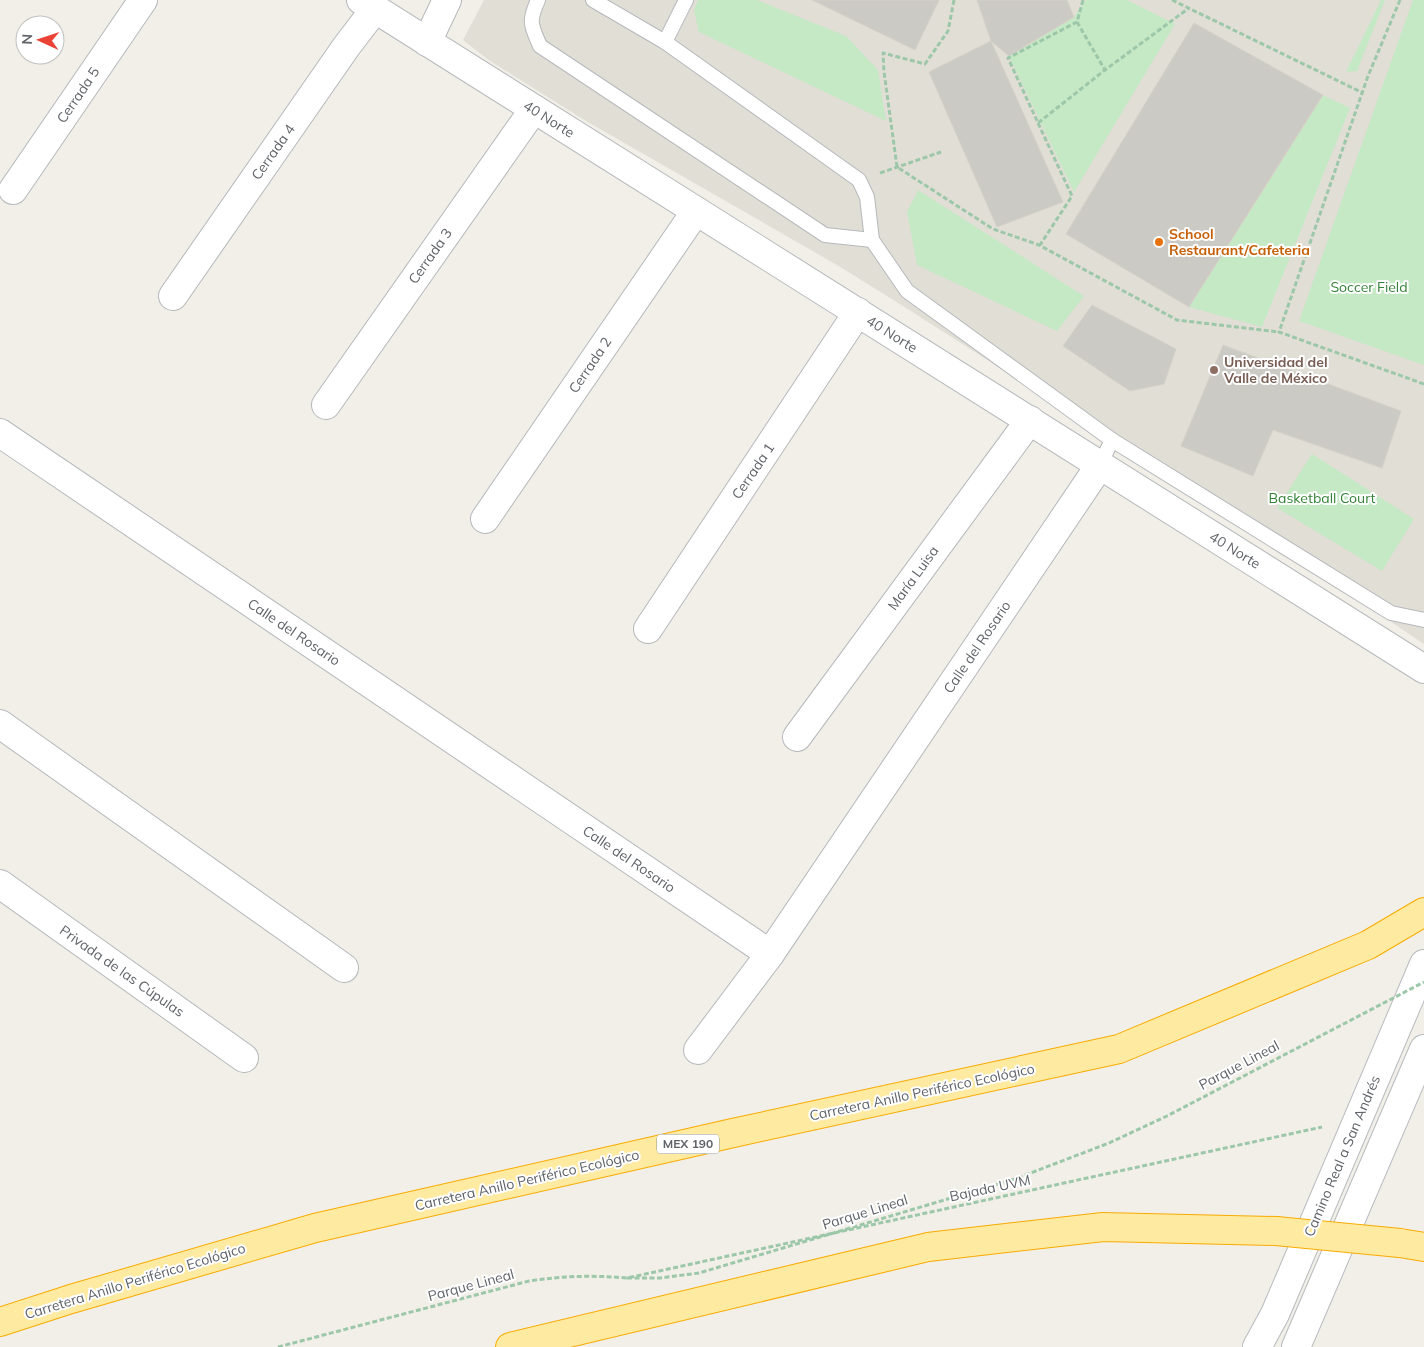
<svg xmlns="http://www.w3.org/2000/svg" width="1424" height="1347" font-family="Mulish,sans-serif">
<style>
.education{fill:#e1ded6}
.green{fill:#c5e8c5}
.building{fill:#cccac5;stroke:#d6d1c6}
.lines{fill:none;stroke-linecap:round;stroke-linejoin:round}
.service-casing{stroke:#b5b8bc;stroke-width:16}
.minor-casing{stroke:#b5b8bc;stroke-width:30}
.secondary-casing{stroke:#b6babf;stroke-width:30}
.trunk-casing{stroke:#f9ab00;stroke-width:30}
.path{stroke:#9cc7a9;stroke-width:3;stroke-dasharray:5 2.5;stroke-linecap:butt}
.service{stroke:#fff;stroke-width:14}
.minor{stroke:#fff;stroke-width:28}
.secondary{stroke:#fff;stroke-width:28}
.trunk{stroke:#feeaa1;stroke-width:28}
.trunk-bridge-casing{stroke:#f9ab00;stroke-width:30;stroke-linecap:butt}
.path-bridge{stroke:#9cc7a9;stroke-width:3;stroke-dasharray:5 2.5;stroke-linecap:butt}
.trunk-bridge{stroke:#feeaa1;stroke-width:28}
.food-dot{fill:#e8710a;stroke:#fff;stroke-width:2}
.education-dot{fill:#8d6e63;stroke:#fff;stroke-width:2}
.labels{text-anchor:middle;stroke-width:4;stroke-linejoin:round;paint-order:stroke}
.shield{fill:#fff;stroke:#8f9295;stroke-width:1}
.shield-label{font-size:12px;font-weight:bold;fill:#5f6368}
.street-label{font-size:14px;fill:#5f6368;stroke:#fff}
.food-label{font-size:14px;font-weight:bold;fill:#c56008;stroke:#fff;text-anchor:start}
.park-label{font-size:14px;fill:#348238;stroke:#fff}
.education-label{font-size:14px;font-weight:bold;fill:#785e54;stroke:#fff;text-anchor:start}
</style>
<rect width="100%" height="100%" fill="#f1efe8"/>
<path class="education" d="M484,0H1424V644L1311,568L903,306L837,265L586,121L490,61L463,40Z"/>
<g class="green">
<path d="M698,0H757L846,36L878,70L886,121L699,32L694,10Z"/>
<path d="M1086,0H1127L1175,24L1074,192L1009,56L1074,17Z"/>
<path d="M1381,0H1385L1357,71L1346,72Z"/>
<path d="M1413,0H1424V365L1299,321Z"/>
<path d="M1323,95L1350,108L1262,327L1189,307Z"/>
<path d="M918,190L1084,296L1057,331L917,265L907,212Z"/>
<path d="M1312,454L1414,519L1382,571L1277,508Z"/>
</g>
<g class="building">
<path d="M812,0H939L915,50Z"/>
<path d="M977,0H1067L1074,17L1009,56L991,41Z"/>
<path d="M1194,23L1323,95L1189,307L1066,234Z"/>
<path d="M991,41L1063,202L997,227L929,72Z"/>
<path d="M1092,305L1176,349L1164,384L1130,391L1063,346Z"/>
<path d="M1223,345L1401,411L1382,468L1273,430L1253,476L1181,446Z"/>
</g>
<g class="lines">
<defs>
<g id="service">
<path d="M538,0C528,22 531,25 540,46L825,235L872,240L867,197L859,180L665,42L593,0"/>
<path d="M665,42L686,0"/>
<path d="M872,240L907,291L1112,440L1100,465"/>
<path d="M1112,440L1391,613L1424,620"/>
</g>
<g id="minor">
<path d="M361,0L1424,669"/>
<path d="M427,42L447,0"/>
<path d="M13,190L143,0"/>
<path d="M173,296L346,47L375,9"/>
<path d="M326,405L534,109"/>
<path d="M0,433L770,954"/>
<path d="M485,519L696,211"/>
<path d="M648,629L858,312"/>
<path d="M0,724L344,968"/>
<path d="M797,737L1030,420"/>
<path d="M0,884L244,1058"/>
<path d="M698,1050L770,954L1100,465"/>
</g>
<g id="secondary">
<path d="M1257,1347L1275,1314L1424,964"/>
<path d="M1296,1347L1424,1049"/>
</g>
<g id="trunk">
<path d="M1400,1243L1424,1247"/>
<path d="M0,1322L71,1299L315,1228L733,1133L1119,1049L1368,945L1424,912"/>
<path d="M510,1347L928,1247L1103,1227L1276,1231"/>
</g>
</defs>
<use href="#service" class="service-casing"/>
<use href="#minor" class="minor-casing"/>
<use href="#secondary" class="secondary-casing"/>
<use href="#trunk" class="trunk-casing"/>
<g class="path">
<path d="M954,0L948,31L925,64L883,53L884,72L897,167L993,229L1039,245L1177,320L1279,332"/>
<path d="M1083,0L1077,22L1008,58L1038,123L1105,70L1189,8"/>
<path d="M1172,0L1363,93"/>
<path d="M1400,0L1368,76L1279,332L1424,384"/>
<path d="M1077,22L1105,70"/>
<path d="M1038,123L1072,196L1040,245"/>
<path d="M880,173L941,152"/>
<path d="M278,1347L529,1281C563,1276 592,1275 627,1278L1322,1127"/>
</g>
<use href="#service" class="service"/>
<use href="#minor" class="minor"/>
<use href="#secondary" class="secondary"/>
<use href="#trunk" class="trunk"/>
<defs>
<path id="trunk-bridge" d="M1276,1231L1400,1243"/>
</defs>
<use href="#trunk-bridge" class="trunk-bridge-casing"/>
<path class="path-bridge" d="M627,1278H660L699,1273L1015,1179L1109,1143L1167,1116L1424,982"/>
<use href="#trunk-bridge" class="trunk-bridge"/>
</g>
<circle class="food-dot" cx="1159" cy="242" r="5"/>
<circle class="education-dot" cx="1214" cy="370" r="5"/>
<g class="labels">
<rect class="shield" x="657" y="1134.5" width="62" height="19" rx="4"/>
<g class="shield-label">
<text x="688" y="1148">MEX 190</text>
</g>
<g class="street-label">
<text transform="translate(78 95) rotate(-56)" y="5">Cerrada 5</text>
<text transform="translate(549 119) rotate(32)" y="5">40 Norte</text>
<text transform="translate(273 152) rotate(-55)" y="5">Cerrada 4</text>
<text transform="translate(430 256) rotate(-55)" y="5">Cerrada 3</text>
<text transform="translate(892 334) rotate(32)" y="5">40 Norte</text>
<text transform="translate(590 365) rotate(-56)" y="5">Cerrada 2</text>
<text transform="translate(753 471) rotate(-56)" y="5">Cerrada 1</text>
<text transform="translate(1235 550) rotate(32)" y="5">40 Norte</text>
<text transform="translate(913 578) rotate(-54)" y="5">María Luisa</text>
<text transform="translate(294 632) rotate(34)" y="5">Calle del Rosario</text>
<text transform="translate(977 647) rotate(-56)" y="5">Calle del Rosario</text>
<text transform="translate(629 859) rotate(34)" y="5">Calle del Rosario</text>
<text transform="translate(122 971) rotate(35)" y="5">Privada de las Cúpulas</text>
<text transform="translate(1239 1065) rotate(-28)" y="5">Parque Lineal</text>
<text transform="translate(922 1092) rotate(-12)" y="5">Carretera Anillo Periférico Ecológico</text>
<text transform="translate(1342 1156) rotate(-67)" y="5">Camino Real a San Andrés</text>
<text transform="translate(527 1180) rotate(-13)" y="5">Carretera Anillo Periférico Ecológico</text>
<text transform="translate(990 1188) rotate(-12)" y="5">Bajada UVM</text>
<text transform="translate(865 1212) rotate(-17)" y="5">Parque Lineal</text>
<text transform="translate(135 1281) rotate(-17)" y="5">Carretera Anillo Periférico Ecológico</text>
<text transform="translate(471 1285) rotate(-15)" y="5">Parque Lineal</text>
</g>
<g class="food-label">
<text x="1169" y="239">School<tspan x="1169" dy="16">Restaurant/Cafeteria</tspan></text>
</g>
<g class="park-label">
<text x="1369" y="292">Soccer Field</text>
<text x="1322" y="503">Basketball Court</text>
</g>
<g class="education-label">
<text x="1224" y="367">Universidad del<tspan x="1224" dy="16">Valle de México</tspan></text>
</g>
</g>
<g transform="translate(40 40) rotate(273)"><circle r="24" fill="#ffffff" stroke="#bfc1c3"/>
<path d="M0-4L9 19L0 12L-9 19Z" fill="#ea4335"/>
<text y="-8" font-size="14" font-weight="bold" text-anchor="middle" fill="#5f6368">N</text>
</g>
</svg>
